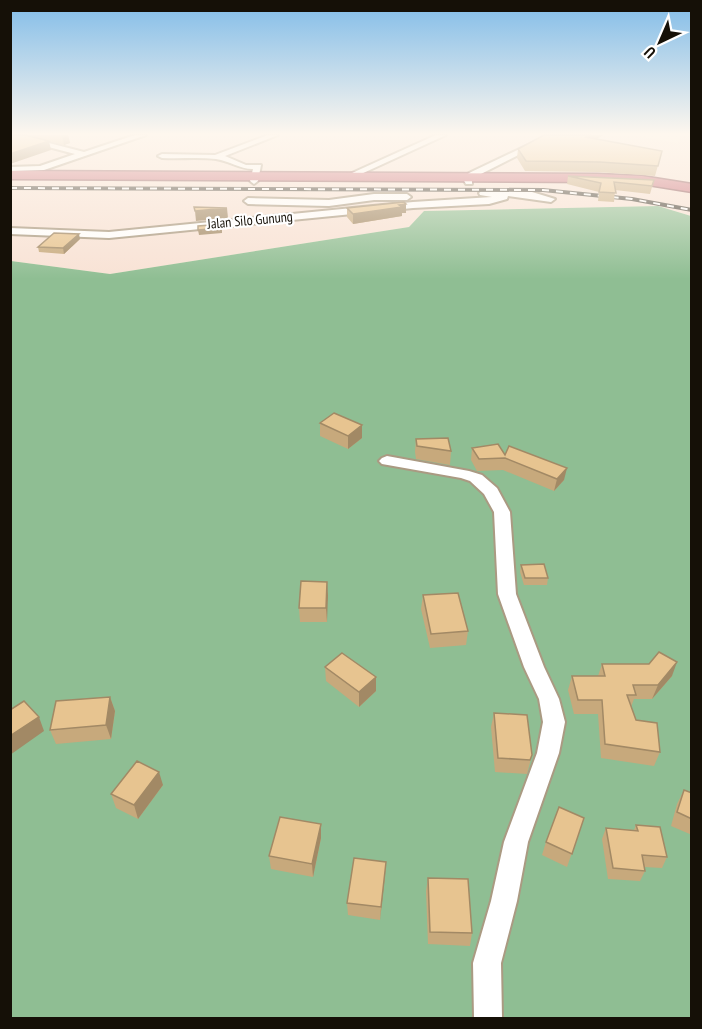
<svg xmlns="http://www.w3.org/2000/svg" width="702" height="1029" font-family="'PT Sans Narrow',sans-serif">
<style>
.industrial{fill:#f8e2d5}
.forest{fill:#8fbe93}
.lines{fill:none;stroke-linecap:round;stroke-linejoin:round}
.minor-casing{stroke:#aa9a82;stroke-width:4}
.highway-casing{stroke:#8a4c50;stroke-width:3}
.minor{fill:#fff;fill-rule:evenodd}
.highway{fill:#c96c78;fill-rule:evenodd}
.rail-casing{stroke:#433c31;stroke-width:4}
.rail{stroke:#fff;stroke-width:2;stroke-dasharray:7;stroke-linecap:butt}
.wall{fill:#c7a97c}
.shaded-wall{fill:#a28965}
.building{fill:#e7c490;stroke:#a28965;stroke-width:1.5}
.labels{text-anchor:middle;stroke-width:4.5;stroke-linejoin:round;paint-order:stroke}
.far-street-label{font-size:14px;fill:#151007;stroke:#fff}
</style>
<rect width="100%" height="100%" fill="#fceeda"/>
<path class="industrial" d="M11,135H631L678,143L680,135H691V216L658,206L424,211L409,227L110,274L11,261Z"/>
<path class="forest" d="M658,206L691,216V1018H11V261L110,274L409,227L424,211Z"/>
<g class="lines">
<defs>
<g id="minor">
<path d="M135,135H146L44,170L10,171V167L40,166L75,154L22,140H10V136H22L84,152Z"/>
<path d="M268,135H278L225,156L246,165H261L258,181L254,184L250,181L253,169C239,169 230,161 216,159C198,157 180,159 162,158L158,156L162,154L215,155Z"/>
<path d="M436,135H446L348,180L341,178Z"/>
<path d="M549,135H558L475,177L472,180V184H466L463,179L469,173Z"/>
<path d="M483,190L532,192L555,199L551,202L508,196L507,199L489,204L413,208L109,238L10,234V228L109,232L413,202L492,197L480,195L479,193Z"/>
<path d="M374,194H407L411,197L407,200H374L329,206L248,204L244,201L248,198L329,200Z"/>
<path d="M387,456L469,471L482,475L497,488L510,512L516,594L544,667L559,699L565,722L559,753L528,842L517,901L501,963L502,1018H474L473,963L491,901L504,842L537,753L543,722L539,699L524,667L498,594L494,512L484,494L470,481L461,478L382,464L379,461L382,458Z"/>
</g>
<path id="highway" d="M10,171L598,174L642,176L692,184V192L642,184L598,182L10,179Z"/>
</defs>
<use href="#minor" class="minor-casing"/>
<use href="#highway" class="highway-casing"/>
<use href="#minor" class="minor"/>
<use href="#highway" class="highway"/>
<defs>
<path id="rail" d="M10,188L543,190L632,199L692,210"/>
</defs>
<use href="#rail" class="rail-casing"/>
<use href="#rail" class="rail"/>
</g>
<g class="wall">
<path d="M26,135H68L70,143L64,145Z"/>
<path d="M544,135H603L597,139L662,151L655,176L598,172L525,171L517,158L518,149Z"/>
<path d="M568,176L654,180L650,194L615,190L614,202L598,201L599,192L567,184Z"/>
<path d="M406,204V213H402V216L353,224L347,217V208Z"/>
<path d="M80,239L64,254L39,252L38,247Z"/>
<path d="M320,423L362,438L348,449L320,436Z"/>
<path d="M416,439L451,451L450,465L416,459L415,452Z"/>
<path d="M472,448L505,455L564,480L554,491L503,470L477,471L471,460Z"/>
<path d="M521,565L548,578L547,585H524L520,572Z"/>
<path d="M327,582V622H300L299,608Z"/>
<path d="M423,595L468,631L466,645L430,648L421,609Z"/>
<path d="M602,664L672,676L652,699H634L631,707L636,720L660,752L654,766L601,758L598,714H574L568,690L572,676H598Z"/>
<path d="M325,667L376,691L359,707L326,681Z"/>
<path d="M110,697L115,711L111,739L56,744L50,730Z"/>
<path d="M494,713L532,755L527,774L495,772L491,727Z"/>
<path d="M163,785L138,819L116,808L111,794Z"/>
<path d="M684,790L692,793V835L671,826L677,804Z"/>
<path d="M584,818L567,867L542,855L546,842Z"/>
<path d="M636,825L667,857L662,868L644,867L645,871L640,881L608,879L602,839L606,828L634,830Z"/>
<path d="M321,838L313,877L271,869L269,856Z"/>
<path d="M385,875L380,920L348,915L347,903Z"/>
<path d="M428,878L472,933L470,946L428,944L426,891Z"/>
</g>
<g class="shaded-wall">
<path d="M65,135H68L70,143L64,145L62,136Z"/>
<path d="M589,135H603L584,146L586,137Z"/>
<path d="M49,141L51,150L10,164V154Z"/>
<path d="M406,204V213H402V216L353,224V214Z"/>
<path d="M227,208L228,218L196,221L195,211Z"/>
<path d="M222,224V233L199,235L198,230Z"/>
<path d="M79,234L80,239L64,254L63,248Z"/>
<path d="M362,425V438L348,449V436Z"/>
<path d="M567,468L564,480L554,491L557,479Z"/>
<path d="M327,582L328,596L327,622L326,608Z"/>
<path d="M677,662L672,676L652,699L658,685Z"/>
<path d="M376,677V691L359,707V692Z"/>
<path d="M110,697L115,711L111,739L106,725Z"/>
<path d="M39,717L44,731L10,755V736Z"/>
<path d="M159,772L163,785L138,819L134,805Z"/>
<path d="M321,824V838L313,877L312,864Z"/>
<path d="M386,862L385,875L380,920L381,907Z"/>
</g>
<g class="building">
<path d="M10,135H25L49,141L10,154Z"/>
<path d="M544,135H589L586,137L662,151L658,166L600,162L526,161L518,149Z"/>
<path d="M568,176L654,180L652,186L614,182L616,193L599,192L601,183Z"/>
<path d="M404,202L406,204L399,205L402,207L353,214L347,208Z"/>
<path d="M194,207L227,208L195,211Z"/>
<path d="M222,224L221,228L198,230V226Z"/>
<path d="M54,233L79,234L63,248L38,247Z"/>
<path d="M334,413L362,425L348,436L320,423Z"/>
<path d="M448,438L451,451L417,446L416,439Z"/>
<path d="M498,444L505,455L509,446L567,468L557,479L505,458L479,459L472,448Z"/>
<path d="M544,564L548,578H525L521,565Z"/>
<path d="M301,581L327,582L326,608H299Z"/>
<path d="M458,593L468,631L431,634L423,595Z"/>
<path d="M659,652L677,662L658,685H633L636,695H627L636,720L657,723L660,752L605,744L602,700H578L572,676H605L602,664H649Z"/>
<path d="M342,653L376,677L359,692L325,667Z"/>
<path d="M110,697L106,725L50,730L56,701Z"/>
<path d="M24,701L39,717L10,736V710Z"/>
<path d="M494,713L527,715L532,755L530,760L498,758Z"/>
<path d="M137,761L159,772L134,805L111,794Z"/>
<path d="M684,790L692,793V819L677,812Z"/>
<path d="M559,807L584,818L572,854L546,842Z"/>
<path d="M280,817L321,824L312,864L269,856Z"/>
<path d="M636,825L660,827L667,857L642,855L645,871L613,868L606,828L638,831Z"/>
<path d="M354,858L386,862L381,907L347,903Z"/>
<path d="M428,878L468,879L472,933L430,932Z"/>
</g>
<linearGradient id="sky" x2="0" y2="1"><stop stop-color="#81bce8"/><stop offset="0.48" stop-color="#fef7ee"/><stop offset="1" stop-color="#fef7ee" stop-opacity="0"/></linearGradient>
<rect width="702" height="279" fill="url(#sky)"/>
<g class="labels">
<g class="far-street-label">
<text transform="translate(250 220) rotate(-5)" y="5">Jalan Silo Gunung</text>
</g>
</g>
<rect width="702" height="1029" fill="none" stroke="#151007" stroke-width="24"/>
<g transform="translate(660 42) rotate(224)" stroke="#ffffff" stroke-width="4.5" paint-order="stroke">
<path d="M0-4.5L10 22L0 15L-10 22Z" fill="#151007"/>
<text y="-9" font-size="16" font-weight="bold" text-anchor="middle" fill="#151007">U</text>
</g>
</svg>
